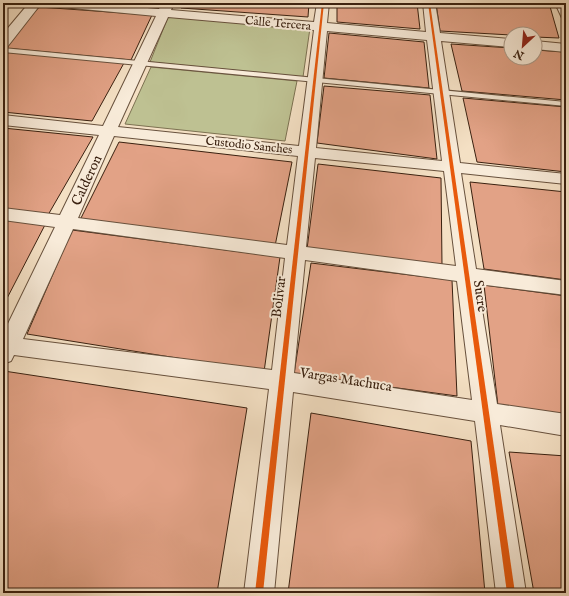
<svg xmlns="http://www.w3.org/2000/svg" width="569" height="596" font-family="'IM FELL English',serif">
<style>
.green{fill:#bec192;stroke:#7c7151}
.building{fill:#e2a286;stroke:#3a2110}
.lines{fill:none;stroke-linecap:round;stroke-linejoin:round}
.lane-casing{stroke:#68513d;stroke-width:2}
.street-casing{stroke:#68513d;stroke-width:2}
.lane{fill:#f8ebd9;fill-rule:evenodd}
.street{fill:#f8ebd9;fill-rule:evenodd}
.cycleway-casing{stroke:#f8ebd9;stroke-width:3}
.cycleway{fill:#e8590c;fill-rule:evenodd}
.labels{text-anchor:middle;stroke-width:4;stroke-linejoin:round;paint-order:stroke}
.far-street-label{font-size:12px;fill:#3a2110;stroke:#f8ebd9}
.street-label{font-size:14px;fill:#3a2110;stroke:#f8ebd9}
</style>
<rect width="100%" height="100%" fill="#f4e0c4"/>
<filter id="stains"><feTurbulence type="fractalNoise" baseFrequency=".005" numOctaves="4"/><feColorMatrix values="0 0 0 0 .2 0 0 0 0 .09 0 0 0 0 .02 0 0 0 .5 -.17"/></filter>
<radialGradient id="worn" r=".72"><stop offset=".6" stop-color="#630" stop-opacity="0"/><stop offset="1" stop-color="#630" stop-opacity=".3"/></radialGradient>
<g class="green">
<path d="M168,17L310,28L303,77L150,62Z"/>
<path d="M151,67L297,81L285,141L125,124Z"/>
</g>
<g class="building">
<path d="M3,3H11L3,12Z"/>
<path d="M184,3H309L308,17L181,8Z"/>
<path d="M337,3H417L420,29L337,22Z"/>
<path d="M436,3H549L559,38L535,37V34H511V35L440,31Z"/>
<path d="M39,7L152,15L131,60L4,48Z"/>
<path d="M329,33L424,42L429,88L324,78Z"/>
<path d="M451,44L511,48V58H535V50L566,52V100L462,91Z"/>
<path d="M4,52L124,63L92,121L3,112V54Z"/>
<path d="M324,86L430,95L437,159L317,143Z"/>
<path d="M463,98L566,107V172L477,162Z"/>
<path d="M3,128L93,137L48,215L3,209Z"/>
<path d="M119,142L292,162L275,246L80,220Z"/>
<path d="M318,164L441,178L442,265L307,249Z"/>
<path d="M470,182L566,192V280L484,269Z"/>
<path d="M3,218L46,223L3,306Z"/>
<path d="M72,230L280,257L264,372L27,334Z"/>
<path d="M311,263L452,280L457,396L294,374Z"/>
<path d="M484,285L566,296V415L498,406Z"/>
<path d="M4,371L247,408L217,593H3Z"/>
<path d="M311,413L471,441L485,593H288Z"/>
<path d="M509,452L566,456V593H534Z"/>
</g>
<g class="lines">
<defs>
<path id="lane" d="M3,48L566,102V106L3,52Z"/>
<g id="street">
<path d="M29,3H88L159,9L162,3H174L171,10L314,22L317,3H329L327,23L426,32L423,3H435L440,33L511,39V47L441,41L460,163L566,174V184L461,173L476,269L566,281V295L478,284L497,404L566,414V436L500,425L526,593H496L475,421L293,392L274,593H244L269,389L14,355L11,361L3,364V334L55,227L3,220V208L60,215L99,135L3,125V115L103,126L156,16L40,5L8,46L3,47V34ZM168,17L314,30L299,146L118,127ZM327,31L427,40L442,161L316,148ZM114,136L298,156L287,245L78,218ZM315,158L444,171L456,266L306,247ZM73,229L285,258L272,370L23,339ZM305,260L457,281L472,400L294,373Z"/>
<path d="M555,3H566V19L562,18Z"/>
<path d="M535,41L566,44V52L535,49Z"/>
</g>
</defs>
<use href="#lane" class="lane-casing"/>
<use href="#street" class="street-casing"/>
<use href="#lane" class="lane"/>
<use href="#street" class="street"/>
<defs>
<g id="cycleway">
<path d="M322,3H324L263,593H255Z"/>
<path d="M428,3H430L515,593H507Z"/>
</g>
</defs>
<use href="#cycleway" class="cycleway-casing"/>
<use href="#cycleway" class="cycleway"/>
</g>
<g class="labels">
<g class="far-street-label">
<text transform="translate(278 23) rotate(5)" y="4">Calle Tercera</text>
<text transform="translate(249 145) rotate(6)" y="4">Custodio Sanches</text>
</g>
<g class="street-label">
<text transform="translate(86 180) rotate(-65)" y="5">Calderon</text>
<text transform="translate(481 296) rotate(82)" y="5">Sucre</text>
<text transform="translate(278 297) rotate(-83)" y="5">Bolivar</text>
<text transform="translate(346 379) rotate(9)" y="5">Vargas Machuca</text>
</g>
</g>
<rect width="569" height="596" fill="none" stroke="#f4e0c4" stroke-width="16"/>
<rect x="4" y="4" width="561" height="588" fill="none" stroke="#3a2110" stroke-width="2"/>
<rect x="8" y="8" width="553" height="580" fill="none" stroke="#3a2110"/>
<g transform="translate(523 46) rotate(206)"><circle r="19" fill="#f8ebd9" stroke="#ac9a89"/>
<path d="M0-3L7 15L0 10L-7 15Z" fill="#8f2418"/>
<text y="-6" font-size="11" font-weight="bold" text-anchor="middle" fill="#3a2110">N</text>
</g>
<rect width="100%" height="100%" filter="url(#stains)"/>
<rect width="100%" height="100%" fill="url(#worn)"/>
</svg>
